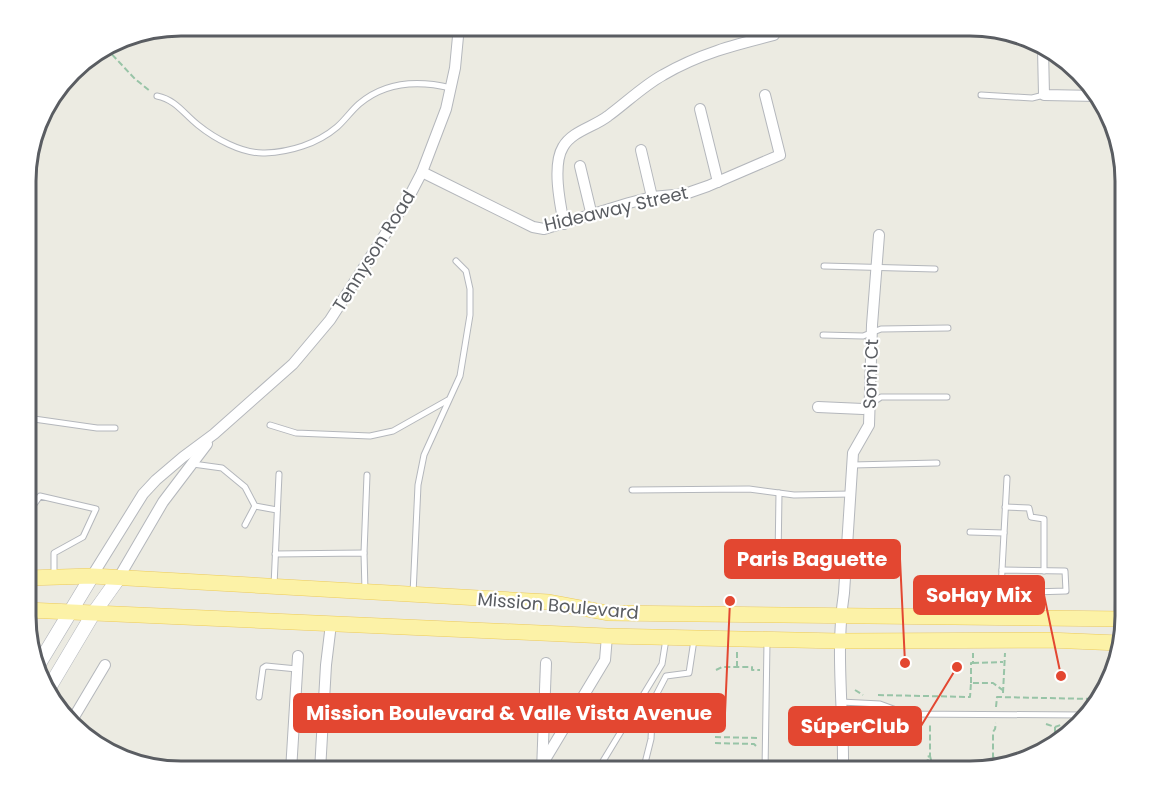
<svg xmlns="http://www.w3.org/2000/svg" width="1151" height="797" font-family="Poppins,sans-serif">
<style>
.lines{fill:none;stroke-linecap:round;stroke-linejoin:round}
.lane-casing{stroke:#b4b7bc;stroke-width:7}
.street-casing{stroke:#b4b7bc;stroke-width:12}
.secondary-casing{stroke:#b5b8be;stroke-width:15}
.primary-casing{stroke:#ecca5b;stroke-width:16}
.path{stroke:#98c4a7;stroke-width:2;stroke-dasharray:6 3;stroke-linecap:butt}
.lane{stroke:#fff;stroke-width:5}
.street{stroke:#fff;stroke-width:10}
.secondary{stroke:#fff;stroke-width:14}
.primary{stroke:#fcf2a7;stroke-width:15}
.labels{text-anchor:middle;stroke-width:4.5;stroke-linejoin:round;paint-order:stroke}
.street-label{font-size:18px;fill:#5a5d62;stroke:#fff}
.rim{fill:none;stroke:#5a5d62;stroke-width:3}
.leader{fill:none;stroke:#e34731;stroke-width:2}
.callout-dot{fill:#e34731;stroke:#fff;stroke-width:2}
.callout{fill:#e34731;stroke:#e34731;stroke-width:2}
.callout-label{font-size:20px;text-anchor:middle;font-weight:bold;fill:#fff}
</style>
<rect width="100%" height="100%" fill="#ecebe2"/>
<g class="lines">
<defs>
<g id="lane">
<path d="M981,95L1032,98L1044,95"/>
<path d="M157,96C176,100 183,113 198,125C214,138 242,154 265,153C290,152 317,144 337,127C345,120 351,111 359,104C386,81 418,80 451,88"/>
<path d="M824,266L935,269"/>
<path d="M823,335L863,336L881,329L948,328"/>
<path d="M872,403L881,397H947"/>
<path d="M27,418L97,428H115"/>
<path d="M270,425L296,433L370,436L393,431L448,400"/>
<path d="M193,464L222,468L245,487L255,506L277,510"/>
<path d="M852,465L937,463"/>
<path d="M632,490L749,489L794,495L851,494"/>
<path d="M1005,507L1029,508L1031,517L1044,519V571"/>
<path d="M27,514L40,496L96,509L83,537L54,553V576"/>
<path d="M245,525L255,506"/>
<path d="M970,532L1004,533"/>
<path d="M364,553L367,475"/>
<path d="M275,554L364,553L365,591"/>
<path d="M778,560L779,493"/>
<path d="M1002,570L1007,478"/>
<path d="M274,586L279,474"/>
<path d="M413,594L418,485L424,455L460,376L470,315V289L466,271L456,261"/>
<path d="M1000,615L1002,570L1065,571L1066,591L1001,593"/>
<path d="M1117,617L1123,410H1125"/>
<path d="M259,697L263,668L266,666L297,669"/>
<path d="M841,702L880,704L907,714L1084,715L1091,713"/>
<path d="M597,771L662,664L666,639"/>
<path d="M643,771L651,739L653,701L666,676L689,673L694,640"/>
<path d="M765,771L767,642"/>
</g>
<g id="street">
<path d="M1043,49L1044,95L1098,96"/>
<path d="M700,109L718,182"/>
<path d="M641,150L652,197"/>
<path d="M580,166L592,216"/>
<path d="M422,172L533,227L544,229L629,203L652,197L685,194L708,186L780,155L765,95"/>
<path d="M564,224C560,204 552,165 563,147C572,131 594,127 608,116C626,103 643,86 663,75C699,54 734,45 774,35"/>
<path d="M818,407L863,409L871,403"/>
<path d="M92,576L143,494L156,480L183,457L214,434L293,364L330,320L409,197L422,172L446,109L455,68L459,26"/>
<path d="M118,579L163,502L207,444"/>
<path d="M71,722L105,665"/>
<path d="M543,763L605,660L607,636"/>
<path d="M291,771L298,656"/>
<path d="M320,771L326,665L331,624"/>
<path d="M542,771L546,663"/>
<path d="M843,771C844,712 835,652 844,593L853,453L869,425L872,325L879,235"/>
</g>
<g id="secondary">
<path d="M37,667L92,576"/>
<path d="M46,693L93,614L118,579"/>
</g>
<g id="primary">
<path d="M27,578L92,576L549,602L608,613L1125,619"/>
<path d="M27,610L607,636L839,641L1048,640L1119,643"/>
</g>
</defs>
<use href="#lane" class="lane-casing"/>
<use href="#street" class="street-casing"/>
<use href="#secondary" class="secondary-casing"/>
<use href="#primary" class="primary-casing"/>
<g class="path">
<path d="M106,48L135,79L150,91"/>
<path d="M737,652V667"/>
<path d="M973,663L1003,662"/>
<path d="M716,670L722,667H752V670H760"/>
<path d="M971,683V663H973V653"/>
<path d="M855,690L863,695"/>
<path d="M1003,693L1005,653"/>
<path d="M878,695L970,697L971,683H993L1004,691"/>
<path d="M996,707L997,697L1093,699L1098,697"/>
<path d="M855,716L862,711"/>
<path d="M1046,724L1055,727L1063,724"/>
<path d="M715,737L757,738"/>
<path d="M1055,742V727"/>
<path d="M715,743L754,744L756,746"/>
<path d="M930,756L932,764L929,765L930,771"/>
<path d="M929,765L927,757L930,756V725"/>
<path d="M993,766L995,758L993,757V732L995,729L996,723"/>
</g>
<use href="#lane" class="lane"/>
<use href="#street" class="street"/>
<use href="#secondary" class="secondary"/>
<use href="#primary" class="primary"/>
</g>
<g class="labels">
<g class="street-label">
<text transform="translate(616 209) rotate(-13)" y="6">Hideaway Street</text>
<text transform="translate(374 251) rotate(-58)" y="6">Tennyson Road</text>
<text transform="translate(871 374) rotate(-88)" y="6">Somi Ct</text>
<text transform="translate(558 606) rotate(5)" y="6">Mission Boulevard</text>
</g>
</g>
<path d="M0 0H1151V797H0ZM181 36H970A145 145 0 0 1 1115 181V616A145 145 0 0 1 970 761H181A145 145 0 0 1 36 616V181A145 145 0 0 1 181 36Z" fill="#fff" fill-rule="evenodd"/>
<path class="rim" d="M181 36H970A145 145 0 0 1 1115 181V616A145 145 0 0 1 970 761H181A145 145 0 0 1 36 616V181A145 145 0 0 1 181 36Z"/>
<path class="leader" d="M905 663L900 559M1061 676L1044 595M730 601L725 713M957 667L921 726"/>
<g class="callout-dot">
<circle cx="905" cy="663" r="6"/>
<circle cx="1061" cy="676" r="6"/>
<circle cx="730" cy="601" r="6"/>
<circle cx="957" cy="667" r="6"/>
</g>
<g class="callout">
<rect x="725" y="540" width="175" height="38" rx="6"/>
<rect x="914" y="576" width="130" height="38" rx="6"/>
<rect x="294" y="694" width="431" height="38" rx="6"/>
<rect x="789" y="707" width="132" height="38" rx="6"/>
</g>
<g class="callout-label">
<text x="812" y="566">Paris Baguette</text>
<text x="979" y="602">SoHay Mix</text>
<text x="509" y="720">Mission Boulevard &amp; Valle Vista Avenue</text>
<text x="855" y="733">SúperClub</text>
</g>
</svg>
